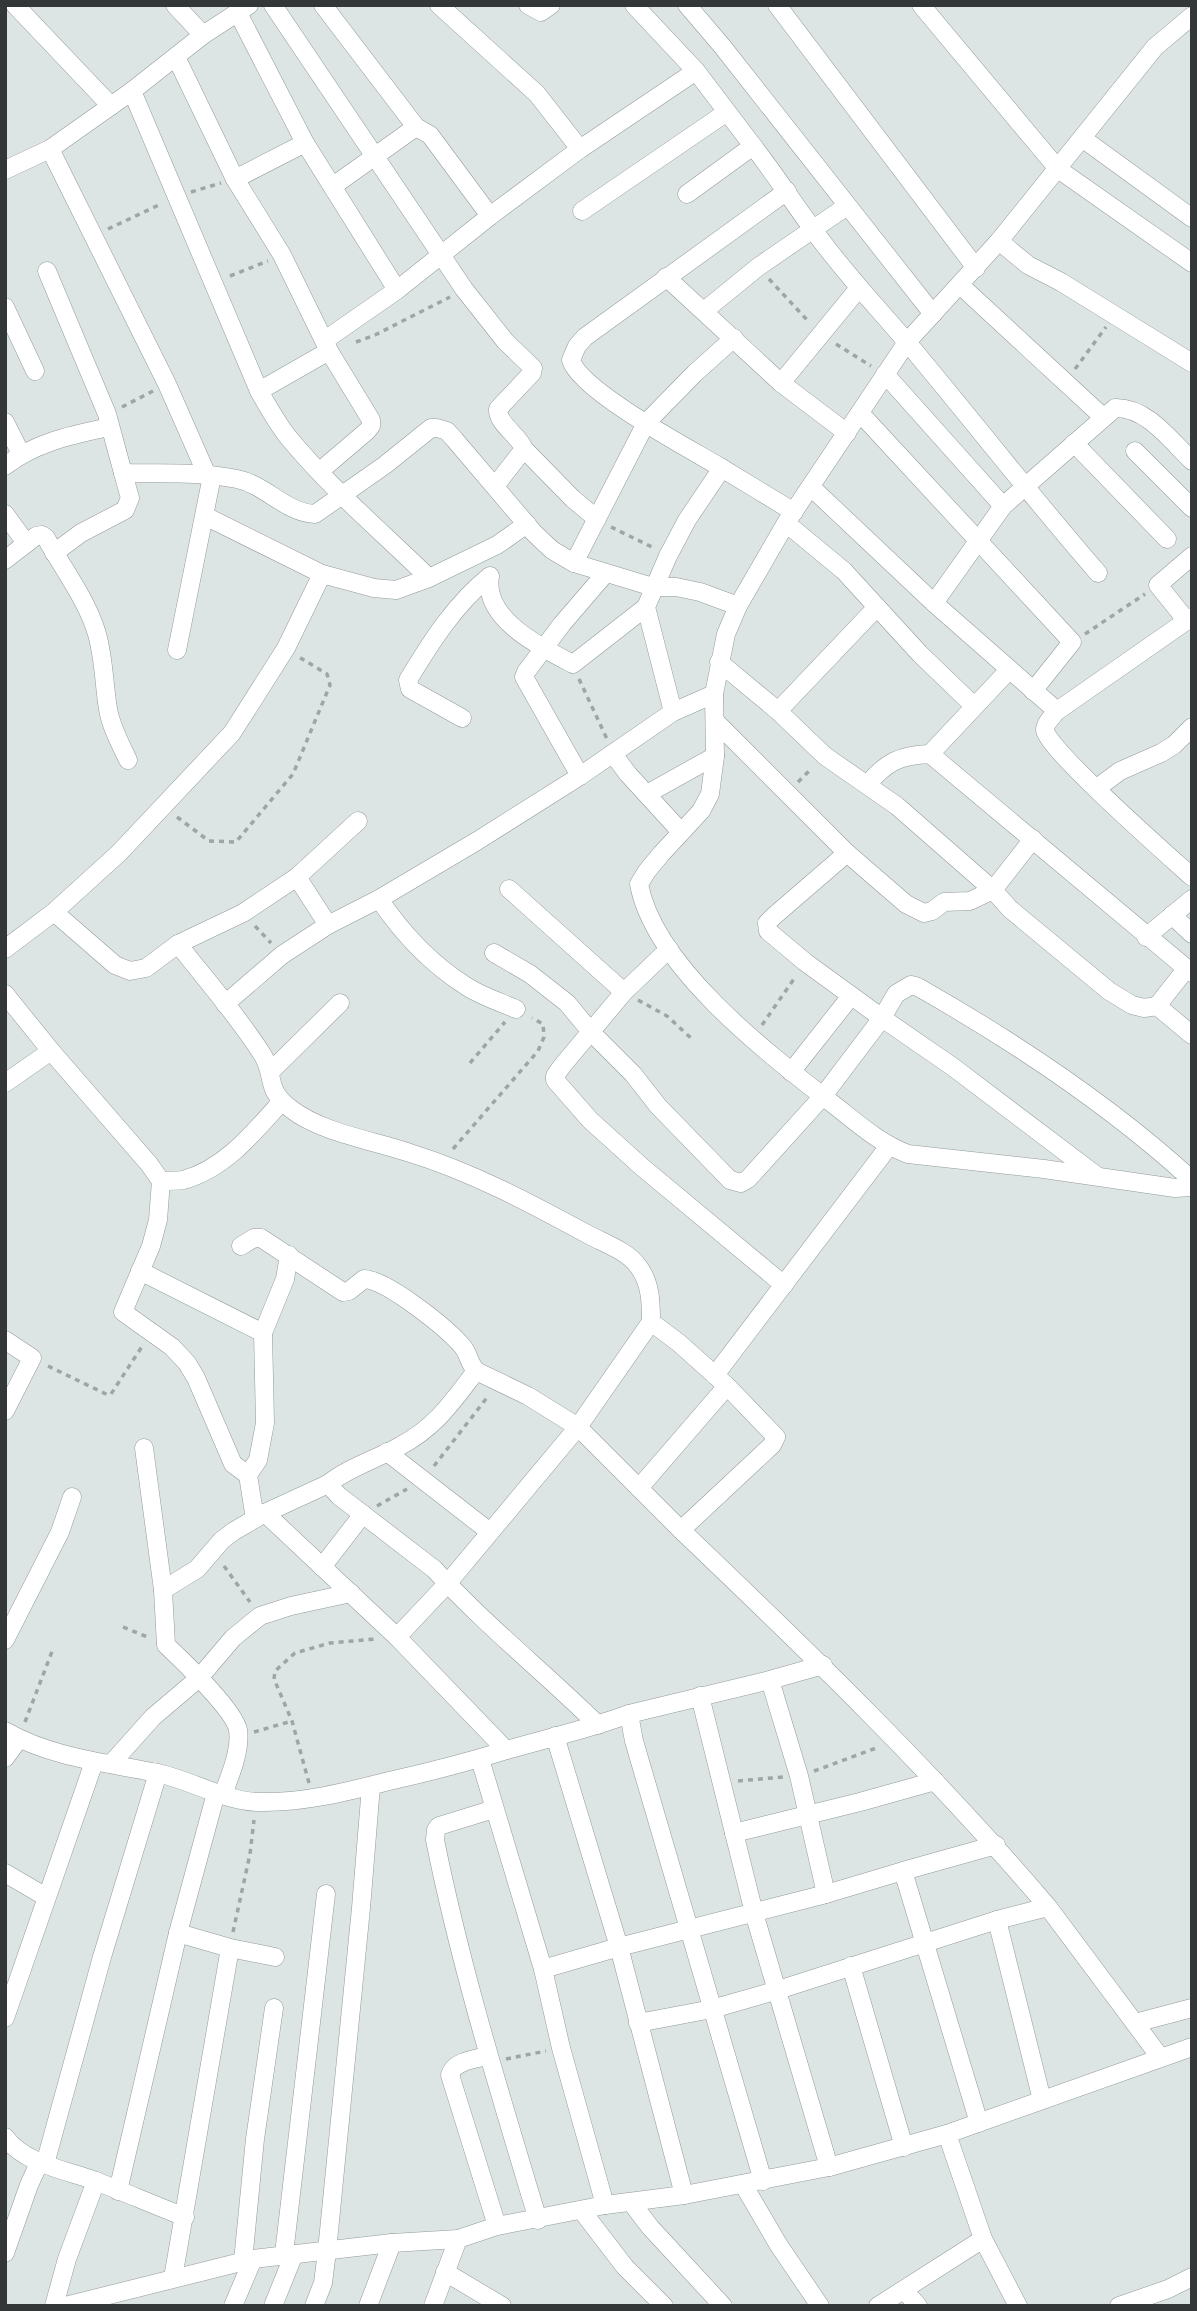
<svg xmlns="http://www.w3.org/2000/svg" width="1197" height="2311" font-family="'Fira Sans Condensed',sans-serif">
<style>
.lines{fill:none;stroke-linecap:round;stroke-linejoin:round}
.minor-casing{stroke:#939a9b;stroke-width:19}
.path{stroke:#9ea5a5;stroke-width:3.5;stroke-dasharray:5 5;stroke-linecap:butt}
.minor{stroke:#fff;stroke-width:18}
</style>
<rect width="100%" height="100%" fill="#dce4e4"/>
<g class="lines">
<defs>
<g id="minor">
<path d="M15,5L111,106"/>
<path d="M175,5L203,35"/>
<path d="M273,5L464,289L505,341L533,368L532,373L498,409C497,424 519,435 524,449L573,499L597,519"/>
<path d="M323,5L416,127L430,135L490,216"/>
<path d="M439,5L537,94L580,149"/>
<path d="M528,5L541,12L551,5"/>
<path d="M634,5L696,71L753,146"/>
<path d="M687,5L722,46L933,314"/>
<path d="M777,5L976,268"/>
<path d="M921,5L1058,169L1192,263"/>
<path d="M238,13L305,143L397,290L490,216L580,149L696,71"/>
<path d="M1192,16L1155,47L999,241L907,342L786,523L738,606L726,634L714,694L715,756L710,794L701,811L662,853L647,871L639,884C654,966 766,1052 829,1101C854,1120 878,1143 908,1154L1044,1169L1175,1188L1192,1187"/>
<path d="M176,57L235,179L282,255L329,351L371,420V426L367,431L320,471"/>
<path d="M132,91L259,391C268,407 277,423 288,437C330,488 382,532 429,578"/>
<path d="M1082,138L1192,218"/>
<path d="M50,149L167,384L207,475"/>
<path d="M5,170L50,149L132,91L203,35L249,5"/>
<path d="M235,179L305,143"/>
<path d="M333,186L416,127"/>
<path d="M787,191L585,337L577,346L571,360C580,391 690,449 720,467C745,482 769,497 794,512"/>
<path d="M687,194L753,146C774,173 792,201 812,228C845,275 885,315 921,359C980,430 1037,503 1098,573"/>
<path d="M582,211L727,112"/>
<path d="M999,241L1028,265L1061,282L1192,363"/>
<path d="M47,271L107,414L123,473"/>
<path d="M666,277L781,383L847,433"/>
<path d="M960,285L1103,417"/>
<path d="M5,307L35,371"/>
<path d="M704,311L758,267L847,206"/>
<path d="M325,340L397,290"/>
<path d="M885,374L1003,506"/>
<path d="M781,383L859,288"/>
<path d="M259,391L329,351"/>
<path d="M860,413L1072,642L1033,691"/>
<path d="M5,422L21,454"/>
<path d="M1074,443L1167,539"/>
<path d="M1135,451L1192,508"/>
<path d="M5,466C36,442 72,435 109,427"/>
<path d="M495,486L524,449"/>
<path d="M811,487L934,603L1057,711"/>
<path d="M5,514L26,543"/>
<path d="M205,516L322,574L374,588L396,590L429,578L497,545L527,524"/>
<path d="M786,523L844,571L920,654L974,706"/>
<path d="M54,553L81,533L125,510L130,498L123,473C161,474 200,471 237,479C266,485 286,513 315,514L385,465L431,428H437L447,431L455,440L534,533L552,550L574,563L653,587H676L700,592L738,606"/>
<path d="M5,560L36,536L42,535L46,538C63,569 87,600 97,634C104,659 104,684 108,709C111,727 120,743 128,760"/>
<path d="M574,563L646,423L695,373L734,338"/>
<path d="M934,603L1003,506L1115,408C1147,407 1171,441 1192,461"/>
<path d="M1192,617L1057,711C1053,716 1045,723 1045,730C1045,747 1171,858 1192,877"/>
<path d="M1187,621L1158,585L1192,556"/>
<path d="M177,650L212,476"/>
<path d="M719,662L778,711L825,756L897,806L993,890L1033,839"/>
<path d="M778,711L877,607"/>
<path d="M673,712L646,607L668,556L687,520L722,468"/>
<path d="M462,718L410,689L408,680C431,642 455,604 490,576C482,619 542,648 573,664L646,607"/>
<path d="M613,754L628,774L681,832"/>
<path d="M930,754L1009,670"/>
<path d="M580,776L524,677L526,672L562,624L605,574"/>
<path d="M867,785C886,762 900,755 930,754L1192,973"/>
<path d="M1097,788L1120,771L1161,753L1174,745L1192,727"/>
<path d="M647,794L715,756"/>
<path d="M847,853L906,904L924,913L932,911L944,902L970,901L993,890L1010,909L1109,991L1132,1005L1144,1008L1157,1006"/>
<path d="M297,877L328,925"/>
<path d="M509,889L624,992"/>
<path d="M379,899C402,933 431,964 466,986C481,996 500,1002 516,1009"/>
<path d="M54,912L115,965L130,971L146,968L178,944L243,913L297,877L358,821"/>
<path d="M1172,915L1192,934"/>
<path d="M1146,937L1192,899"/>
<path d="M178,944C206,980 238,1016 262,1054C276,1076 264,1089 291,1109C322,1133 372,1140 410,1153C472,1172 532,1204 589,1235C606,1244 627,1251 638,1266C651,1283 651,1303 651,1322"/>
<path d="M5,949L54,912L119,853L232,733L286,648L322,574"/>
<path d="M669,949L624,992L562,1066L555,1076V1080L590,1120L642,1167L784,1285"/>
<path d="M494,953L530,974L567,1003L591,1032L633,1074L658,1106L730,1180L741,1183L748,1179L823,1096L882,1018L805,962L768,931L767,923L774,916L847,853L715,721"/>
<path d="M1186,969L1157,1006L1192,1035"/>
<path d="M5,994L51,1051L149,1164L161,1181L158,1220L151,1246L123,1312L172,1347L187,1363L196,1378L233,1464L248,1475"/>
<path d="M225,1004L282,955L328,925L379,899L477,841L580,776L673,712L714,694"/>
<path d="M270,1072L340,1003"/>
<path d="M791,1072L851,996"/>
<path d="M5,1083L51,1051"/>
<path d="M1097,1176L953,1067L882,1018L896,994L911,985L918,987C1013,1041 1111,1106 1192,1180"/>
<path d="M161,1181C168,1181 177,1181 183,1180C225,1169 255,1131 282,1101"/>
<path d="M241,1246L254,1238H261L343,1292L349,1291L364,1279C387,1280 447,1328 463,1347C469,1355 469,1363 476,1371"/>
<path d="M140,1271L263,1333"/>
<path d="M651,1322L679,1343L727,1386L776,1437L772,1445L681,1530L578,1427Z"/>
<path d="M5,1340L32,1358L5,1411"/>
<path d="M715,1375L889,1146"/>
<path d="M144,1448L163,1590L166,1645C182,1660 235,1711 238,1730C241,1750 230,1776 223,1794"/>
<path d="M387,1452L490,1532"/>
<path d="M639,1488L727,1386"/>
<path d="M265,1513L397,1637L506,1750"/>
<path d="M255,1519L248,1475L258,1460L265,1423L263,1333L285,1279L289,1255"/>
<path d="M322,1567L363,1514"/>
<path d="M163,1590L197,1569L222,1540L234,1531L265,1513L328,1484"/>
<path d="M397,1637L447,1584L578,1427L528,1396L476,1371C452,1402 436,1427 400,1446C377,1459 349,1467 328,1484L339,1496L434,1569C485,1625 544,1672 598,1725"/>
<path d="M5,1640L60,1532L72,1497"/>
<path d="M700,1696L754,1913L829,2167"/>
<path d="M629,1714L770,1680L823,1665"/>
<path d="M5,1731C51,1757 101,1762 152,1772C188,1778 222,1801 259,1802C303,1803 346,1792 389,1781C429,1772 468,1762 507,1750C548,1738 589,1729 629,1714L634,1741L763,2181"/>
<path d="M555,1736L619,1947L684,2195"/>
<path d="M5,1758L19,1739"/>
<path d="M480,1759L543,1969L561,2048L605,2205"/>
<path d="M111,1764L153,1717L199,1678L233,1638L260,1616L291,1606L351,1593"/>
<path d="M494,1809L439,1826L436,1830L435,1840C461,1969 500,2094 538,2220"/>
<path d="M734,1833L860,1802L935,1781"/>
<path d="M5,1873L46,1897"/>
<path d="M826,1894L903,1871"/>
<path d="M1048,1907L1160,2057"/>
<path d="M997,1920L1042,2100"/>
<path d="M178,1933L230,1948L275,1957"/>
<path d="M851,1966L904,2147"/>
<path d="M543,1969L619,1947L826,1894L799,1776L770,1680"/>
<path d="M5,2018L94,1762"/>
<path d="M638,2023L712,2009L778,1990L997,1920L1048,1907C934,1773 808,1651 681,1530"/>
<path d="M1135,2023L1192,2008"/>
<path d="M488,2056C475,2059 454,2061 450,2075L497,2226"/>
<path d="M979,2123L903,1871L996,1845"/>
<path d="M947,2134L983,2239L1018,2306"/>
<path d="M5,2137C24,2163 64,2170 93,2180C124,2192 154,2205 185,2217"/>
<path d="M45,2164L102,1957L158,1773"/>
<path d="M743,2184L778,2244L820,2306"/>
<path d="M118,2191L178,1933L216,1793"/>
<path d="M631,2202L650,2227L723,2306"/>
<path d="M582,2211L625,2267L664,2306"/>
<path d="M5,2253L29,2185L40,2161"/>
<path d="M284,2254L326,1894"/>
<path d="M243,2261L255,2139L274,2008"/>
<path d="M445,2272L502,2306"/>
<path d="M173,2278L230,1948"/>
<path d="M904,2290L918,2306"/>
<path d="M54,2306L67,2259L96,2181"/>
<path d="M65,2306L253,2259L392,2243L458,2239L497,2226L605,2205L684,2195L829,2167L947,2134L1192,2047"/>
<path d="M233,2306L253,2259"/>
<path d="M273,2306L294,2254"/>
<path d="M314,2306L323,2283L327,2251L361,1908L371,1786"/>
<path d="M368,2306L392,2243"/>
<path d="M433,2306L458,2239"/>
<path d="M878,2306L983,2239"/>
<path d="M1119,2306L1168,2289L1192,2277"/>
</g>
</defs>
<use href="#minor" class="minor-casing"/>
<g class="path">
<path d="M191,192L221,183"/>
<path d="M108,229L161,204"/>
<path d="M230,276L268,261"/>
<path d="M769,279L809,322"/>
<path d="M356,342L375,335L450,297"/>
<path d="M836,344L871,366"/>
<path d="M1075,369L1106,327"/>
<path d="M122,407L153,391"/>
<path d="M611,527L654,548"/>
<path d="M1085,634L1145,594"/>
<path d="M579,679L607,739"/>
<path d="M798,782L812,768"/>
<path d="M177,817L209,841L236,842L293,774L330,685L327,674L299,657"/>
<path d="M255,926L271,943"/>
<path d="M638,1000L667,1016L692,1039"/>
<path d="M762,1025L796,976"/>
<path d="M470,1063L505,1022"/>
<path d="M453,1149L538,1051L544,1037L543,1024L532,1018"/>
<path d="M48,1366L108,1395L111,1394L143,1345"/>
<path d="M434,1466L489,1395"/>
<path d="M377,1506L407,1489"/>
<path d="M224,1566L250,1602"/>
<path d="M123,1627L150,1638"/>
<path d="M25,1722L53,1649"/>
<path d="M254,1732L292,1721"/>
<path d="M814,1771L879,1747"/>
<path d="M738,1781L783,1777"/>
<path d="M309,1783L292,1721L274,1679L275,1671L295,1653L330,1643L375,1639"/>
<path d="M233,1932L250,1854L254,1820"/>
<path d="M506,2059L546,2051"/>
</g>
<use href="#minor" class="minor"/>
</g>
<rect width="1197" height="2311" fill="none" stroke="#343738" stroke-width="14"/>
</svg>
